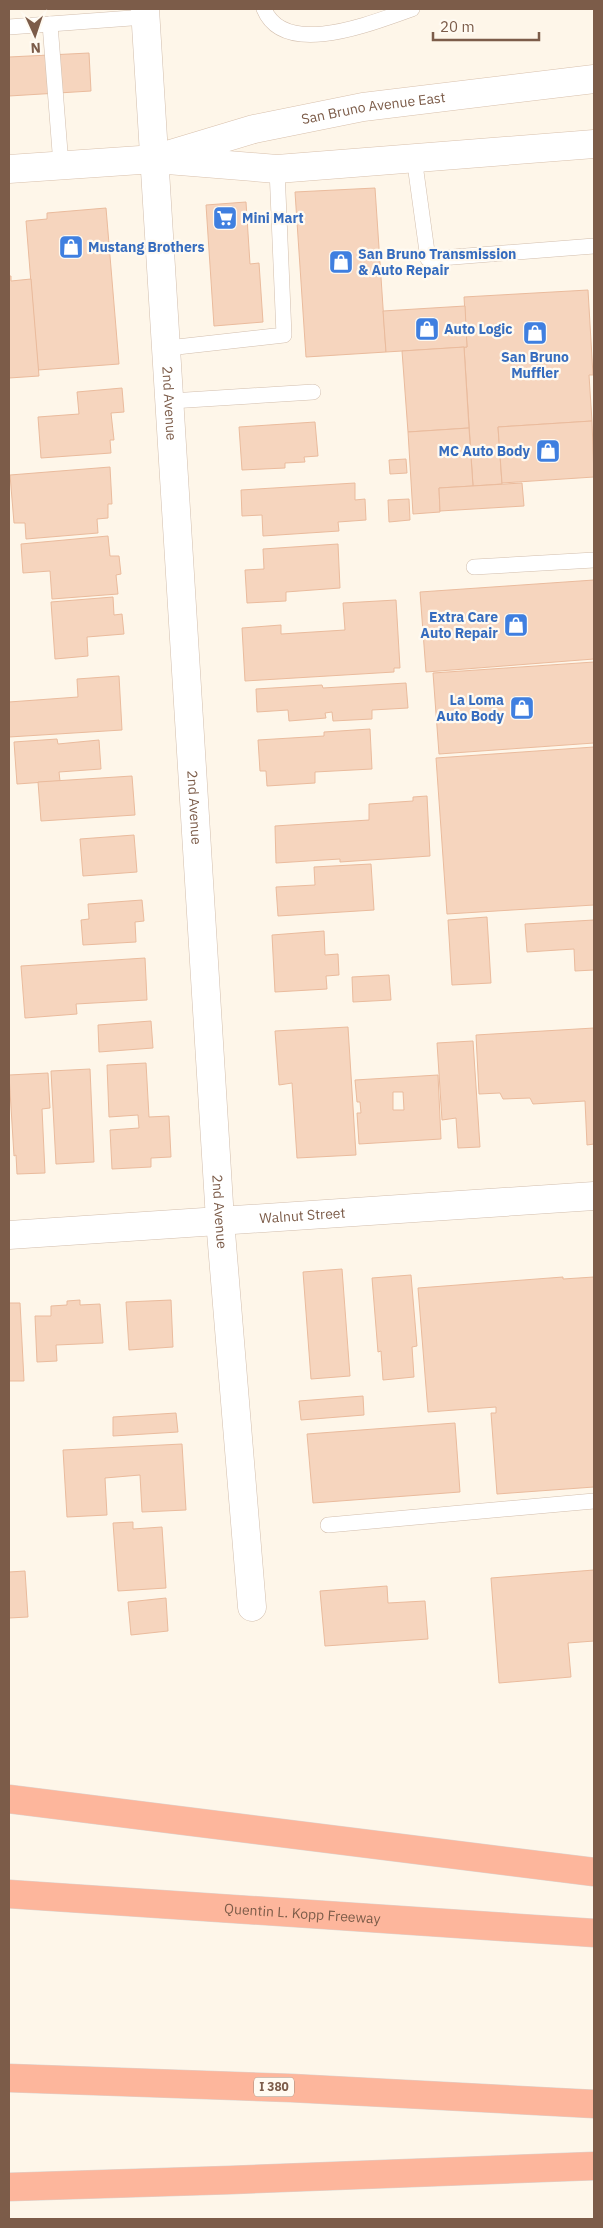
<svg xmlns="http://www.w3.org/2000/svg" width="603" height="2228" font-family="'IBM Plex Sans',sans-serif">
<style>
.building{fill:#f6d5be;stroke:#eabb9d;fill-rule:evenodd}
.lines{fill:none;stroke-linecap:round;stroke-linejoin:round}
.service-casing{stroke:#d2bead;stroke-width:16}
.minor-casing{stroke:#d2bead;stroke-width:29}
.secondary-casing{stroke:#d8c0ac;stroke-width:29}
.motorway-casing{stroke:#ddd5d0;stroke-width:29}
.service{stroke:#fff;stroke-width:15}
.minor{stroke:#fff;stroke-width:28}
.secondary{stroke:#fff;stroke-width:28}
.motorway{stroke:#fdb69c;stroke-width:28}
.labels{text-anchor:middle;stroke-width:4.5;stroke-linejoin:round;paint-order:stroke}
.shield{fill:#fffaf1;stroke:#a38b7b;stroke-width:1}
.shield-label{font-size:12px;font-weight:bold;fill:#7c5c49}
.street-label{font-size:14px;fill:#7c5c49;stroke:#fffaf1}
.shop-label{font-size:14px;font-weight:bold;fill:#366cbe;stroke:#fffaf1;text-anchor:start}
</style>
<rect width="100%" height="100%" fill="#fef6e9"/>
<g class="building">
<path d="M89,53L91,91L9,96V57Z"/>
<path d="M375,188L386,352L306,357L295,192Z"/>
<path d="M246,202L250,264L259,263L263,322L214,326L206,205Z"/>
<path d="M106,208L119,364L38,370L26,221L47,219V213Z"/>
<path d="M9,276H11V281L31,279L39,376L9,378Z"/>
<path d="M588,290L593,375H589L592,421L498,427L502,484L473,486L464,347H467L464,297Z"/>
<path d="M465,306L467,347L386,352L383,311Z"/>
<path d="M464,347L469,428L408,432L402,351Z"/>
<path d="M122,388L124,412L111,413L114,440H110L111,453L41,458L38,417L79,414L77,392Z"/>
<path d="M592,421L594,477L502,483L498,427Z"/>
<path d="M315,422L318,456L304,457L305,462L285,463V468L242,470L239,427Z"/>
<path d="M469,428L473,486L439,488L440,512L413,514L408,432Z"/>
<path d="M406,459L407,473L390,474L389,460Z"/>
<path d="M110,467L112,504H108V518L97,519L98,533L26,539L25,523H14L10,475Z"/>
<path d="M355,483V500L365,499L366,520L338,522L339,531L263,536L262,515L242,516L241,490Z"/>
<path d="M522,483L524,506L440,511L439,488Z"/>
<path d="M409,499L410,520L389,522L388,500Z"/>
<path d="M108,536L110,556H119L121,574L116,575L118,594L52,599L50,571L23,573L21,544Z"/>
<path d="M338,544L340,588L286,592V601L247,603L245,570L264,569L263,549Z"/>
<path d="M594,580V659L426,672L420,592Z"/>
<path d="M113,597L114,615L122,614L124,634L87,637L88,656L55,659L51,602Z"/>
<path d="M396,600L400,668H394V672L245,681L242,628L281,625V634L345,630L343,603Z"/>
<path d="M594,662V743L439,754L433,673Z"/>
<path d="M119,676L122,730L9,737V702L78,697L77,679Z"/>
<path d="M406,683L408,708L372,710V719L333,721L332,712L325,713L326,718L289,721L288,710L257,712L256,689L322,685L323,688Z"/>
<path d="M370,729L372,769L315,772V783L267,786L266,771H260L258,740L324,736V732Z"/>
<path d="M57,739L58,744L99,740L101,769L59,772L60,781L17,784L14,742Z"/>
<path d="M594,747V905L447,914L436,758Z"/>
<path d="M132,776L135,815L41,821L38,782Z"/>
<path d="M427,796L430,856L340,862V859L276,863L275,826L369,820V804L413,801V797Z"/>
<path d="M134,835L137,872L83,876L80,839Z"/>
<path d="M371,864L374,910L278,916L276,887L315,885L314,867Z"/>
<path d="M142,900L144,921L135,922L136,942L83,945L81,920L89,919L88,904Z"/>
<path d="M487,917L491,983L452,985L448,920Z"/>
<path d="M594,920V970L575,971L574,949L527,952L525,924Z"/>
<path d="M324,931L325,955L338,954L339,975L326,976L327,989L275,992L272,935Z"/>
<path d="M145,958L147,1000L76,1004L77,1014L25,1018L21,966Z"/>
<path d="M389,975L391,1000L353,1002L352,977Z"/>
<path d="M151,1021L153,1048L99,1052L98,1025Z"/>
<path d="M348,1027L356,1155L297,1158L292,1083L279,1085L275,1031Z"/>
<path d="M594,1028V1144L587,1145L585,1101L533,1104L530,1098L503,1099L500,1093L479,1094L476,1035Z"/>
<path d="M473,1041L480,1147L458,1148L456,1118L442,1120L437,1043Z"/>
<path d="M146,1063L149,1117L169,1116L171,1157L151,1158V1167L112,1169L110,1130L139,1128L138,1115L109,1117L107,1065Z"/>
<path d="M90,1069L94,1162L56,1164L51,1071Z"/>
<path d="M48,1073L50,1108L42,1109L45,1173L17,1174L16,1155L14,1156L9,1075Z"/>
<path d="M438,1075L441,1139L359,1144L357,1113H361L360,1102H357L355,1080ZM393,1092H403L404,1110H393Z"/>
<path d="M342,1269L350,1376L311,1379L303,1272Z"/>
<path d="M411,1275L417,1346L412,1347L414,1377L383,1380L381,1351L378,1352L372,1278Z"/>
<path d="M563,1277V1279L594,1277V1487L497,1494L491,1413H496V1407L428,1412L418,1288Z"/>
<path d="M80,1300V1305L100,1304L103,1343L56,1345L57,1361L37,1362L35,1316H51V1306L67,1305V1301Z"/>
<path d="M171,1300L173,1347L129,1350L126,1302Z"/>
<path d="M9,1303H20L24,1381H9Z"/>
<path d="M363,1396L364,1415L301,1420L299,1401Z"/>
<path d="M176,1413L178,1432L113,1436V1417Z"/>
<path d="M455,1423L460,1492L313,1503L307,1434Z"/>
<path d="M182,1444L186,1510L142,1512L140,1475L105,1478L107,1515L67,1517L63,1450Z"/>
<path d="M133,1522V1529L162,1527L166,1588L118,1591L113,1523Z"/>
<path d="M594,1570V1641L568,1643L571,1677L499,1683L491,1578Z"/>
<path d="M25,1571L28,1617L9,1618V1572Z"/>
<path d="M387,1586L388,1603L425,1601L428,1639L325,1646L320,1591Z"/>
<path d="M166,1598L168,1631L131,1635L128,1602Z"/>
</g>
<g class="lines">
<defs>
<g id="service">
<path d="M264,9C285,60 376,21 412,9"/>
<path d="M50,24L61,165"/>
<path d="M9,27L145,17"/>
<path d="M414,157L428,259L594,246"/>
<path d="M168,348L284,335L277,169"/>
<path d="M171,401L313,392"/>
<path d="M474,567L594,560"/>
<path d="M328,1525L594,1501"/>
</g>
<g id="minor">
<path id="s1" d="M145,9L220,1220L252,1607"/>
<path id="s2" d="M9,1235L594,1196"/>
</g>
<g id="secondary">
<path id="s3" d="M171,154L254,129L363,107L594,79"/>
<path d="M9,169L155,159L277,169L594,144"/>
</g>
<g id="motorway">
<path d="M9,1799L594,1872"/>
<path id="s4" d="M9,1894L594,1933"/>
<path d="M9,2078L291,2088L594,2104"/>
<path d="M9,2187L231,2180L594,2166"/>
</g>
</defs>
<use href="#service" class="service-casing"/>
<use href="#minor" class="minor-casing"/>
<use href="#secondary" class="secondary-casing"/>
<use href="#motorway" class="motorway-casing"/>
<use href="#service" class="service"/>
<use href="#minor" class="minor"/>
<use href="#secondary" class="secondary"/>
<use href="#motorway" class="motorway"/>
</g>
<defs>
<symbol id="supermarket-square" viewBox="-11 -11 22 22"><rect x="-9" y="-9" width="18" height="18" rx="4" fill="#3f7fe0" stroke="#fffaf1"/><path d="M-6-5.5h2.5l.6 2H6L4.5 2H-2.5L-4.4-4H-6ZM-1.5 3.2a1.3 1.3 0 1 0 .1 0ZM3 3.2a1.3 1.3 0 1 0 .1 0Z" fill="#fff"/></symbol>
<symbol id="shop-square" viewBox="-11 -11 22 22"><rect x="-9" y="-9" width="18" height="18" rx="4" fill="#3f7fe0" stroke="#fffaf1"/><path d="M-5-2.5h2.3a2.7 3.5 0 0 1 5.4 0H5L5.5 6h-11ZM-1.5-2.5h3a1.5 2.3 0 0 0-3 0Z" fill="#fff"/></symbol>
</defs>
<g fill-rule="evenodd">
<use href="#supermarket-square" x="211" y="204" width="28" height="28"/>
<use href="#shop-square" x="57" y="233" width="28" height="28"/>
<use href="#shop-square" x="327" y="248" width="28" height="28"/>
<use href="#shop-square" x="413" y="315" width="28" height="28"/>
<use href="#shop-square" x="521" y="319" width="28" height="28"/>
<use href="#shop-square" x="534" y="437" width="28" height="28"/>
<use href="#shop-square" x="502" y="611" width="28" height="28"/>
<use href="#shop-square" x="508" y="694" width="28" height="28"/>
</g>
<g class="labels">
<rect class="shield" x="254" y="2077.5" width="40" height="19" rx="4"/>
<g class="shield-label">
<text x="274" y="2091">I 380</text>
</g>
<g class="street-label">
<text dy="5" stroke="none"><textPath href="#s3" startOffset="208">San Bruno Avenue East</textPath></text>
<text dy="5" stroke="none"><textPath href="#s1" startOffset="395">2nd Avenue</textPath></text>
<text dy="5" stroke="none"><textPath href="#s1" startOffset="800">2nd Avenue</textPath></text>
<text dy="5" stroke="none"><textPath href="#s1" startOffset="1205">2nd Avenue</textPath></text>
<text dy="5" stroke="none"><textPath href="#s2" startOffset="294">Walnut Street</textPath></text>
<text dy="5" stroke="none"><textPath href="#s4" startOffset="294">Quentin L. Kopp Freeway</textPath></text>
</g>
<g class="shop-label">
<text x="242" y="223">Mini Mart</text>
<text x="88" y="252">Mustang Brothers</text>
<text x="358" y="259">San Bruno Transmission<tspan x="358" dy="16">&amp; Auto Repair</tspan></text>
<text x="444" y="334">Auto Logic</text>
<text x="535" y="362" text-anchor="middle">San Bruno<tspan x="535" dy="16">Muffler</tspan></text>
<text x="530" y="456" text-anchor="end">MC Auto Body</text>
<text x="498" y="622" text-anchor="end">Extra Care<tspan x="498" dy="16">Auto Repair</tspan></text>
<text x="504" y="705" text-anchor="end">La Loma<tspan x="504" dy="16">Auto Body</tspan></text>
</g>
</g>
<rect width="603" height="2228" fill="none" stroke="#7c5c49" stroke-width="20"/>
<g transform="translate(35 35) rotate(177)" stroke="#fffaf1" stroke-width="4" paint-order="stroke">
<path d="M0-4L9 19L0 12L-9 19Z" fill="#7c5c49"/>
<text y="-8" font-size="14" font-weight="bold" text-anchor="middle" fill="#7c5c49">N</text>
</g>
<path d="M433 32v8h106v-8" fill="none" stroke="#7c5c49" stroke-width="2.5"/>
<text x="440" y="32" font-size="15" fill="#7c5c49" stroke="#fffaf1" stroke-width="4" paint-order="stroke">20 m</text>
</svg>
